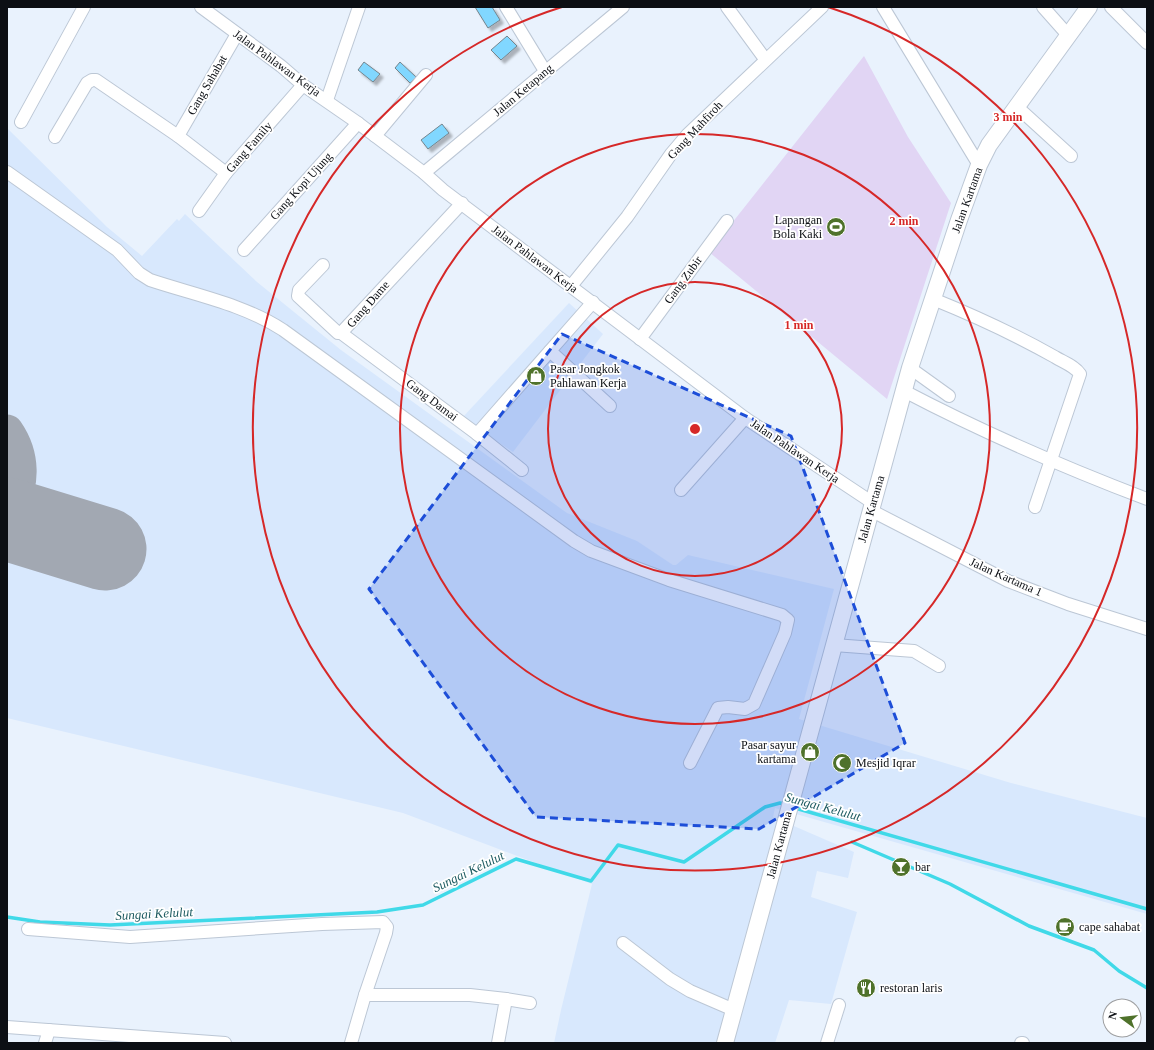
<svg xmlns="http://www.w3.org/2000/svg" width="1154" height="1050" font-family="Georgia,serif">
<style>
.built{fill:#d8e8fd}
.green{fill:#e1d5f4}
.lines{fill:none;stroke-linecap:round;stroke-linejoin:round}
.stream{stroke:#40d9e8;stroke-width:3.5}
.taxiway{stroke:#a2a8b2;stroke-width:33}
.runway{stroke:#a2a8b2;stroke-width:83}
.building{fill:#81d7ff;stroke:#74848c;filter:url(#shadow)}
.minor-casing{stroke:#bcc7d5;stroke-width:14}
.major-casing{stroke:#bcc7d5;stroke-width:18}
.minor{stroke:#fff;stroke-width:12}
.major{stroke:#fff;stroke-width:16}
.marked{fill:#1d4ed8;fill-opacity:0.2;stroke:#1d4ed8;stroke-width:3;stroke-dasharray:8 5;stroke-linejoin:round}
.ring{fill:none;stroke:#d62828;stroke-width:2}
.labels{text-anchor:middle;stroke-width:3.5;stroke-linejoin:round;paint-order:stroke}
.street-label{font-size:12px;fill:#0c0f14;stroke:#fff}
.poi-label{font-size:12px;fill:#0c0f14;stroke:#fff;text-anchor:start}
.water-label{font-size:13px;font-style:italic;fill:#1c5a60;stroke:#fff}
.centre{fill:#d62828;stroke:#fff;stroke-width:2}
.ring-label{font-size:12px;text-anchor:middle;font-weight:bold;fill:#d62828;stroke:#fff;stroke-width:3.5;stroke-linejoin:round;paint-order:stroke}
</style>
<defs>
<filter id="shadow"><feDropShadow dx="3.5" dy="3.5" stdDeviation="1" flood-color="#0004"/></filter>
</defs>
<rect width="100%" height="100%" fill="#e9f2fd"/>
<g class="built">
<path d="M7,128L107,227L142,256L177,219L179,221L185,214L257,282L341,350L567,513L637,541L673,565H676L688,555L834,589L799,719L1011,783L1147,818V914L775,808L773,817L854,852L848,878L817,871L811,897L857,912L831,1004L789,1000L775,1043H554L561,1010L592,884L403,813L7,718Z"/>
<path d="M569,303L603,334L513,452L462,418Z"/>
</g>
<path class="green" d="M864,56L908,137L951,203L887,399L709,252Z"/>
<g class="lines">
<g class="stream">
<path d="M795,808L1147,909"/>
<path d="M852,842L950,884L1029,926L1094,950L1119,971L1147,988"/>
<path d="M7,917L40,922L110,925L377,912L423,905L516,859L591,881L618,845L684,862L765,807L780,803L787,805"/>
</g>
<path class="taxiway" d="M7,431C23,454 26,486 7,508"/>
<path class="runway" d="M7,519L105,549"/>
</g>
<g class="building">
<path d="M475,7H492L500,20L488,28Z"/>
<path d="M507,36L517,46L501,60L491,50Z"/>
<path d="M364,62L380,74L373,82L358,70Z"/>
<path d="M400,62L416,77L410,83L395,68Z"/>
<path d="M442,124L449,133L428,149L421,140Z"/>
</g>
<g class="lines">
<defs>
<g id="minor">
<path d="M201,7L281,66L303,85L358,123L424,173L443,190L745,418L873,503"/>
<path d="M506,7L545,71"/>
<path d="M727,7L765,59"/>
<path d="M883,7L979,165"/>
<path d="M1043,7L1067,34"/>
<path d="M1111,7L1147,43"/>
<path d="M327,100L359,7"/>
<path d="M1016,106L1071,156"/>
<path d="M21,122L84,7"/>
<path d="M178,136L237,34"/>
<path d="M375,136L426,75"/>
<path d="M55,137L87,83L92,80H96L178,136L226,173"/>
<path d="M7,172L117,250L139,273L150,280C195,295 243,304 283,330L574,541L591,551L669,580L782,615L788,620L785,633L754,704L745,709L728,707L718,708L690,763"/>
<path d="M424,173L623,7"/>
<path d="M199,211L226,173L303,85"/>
<path d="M244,250L358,123"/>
<path d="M323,265L299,290L298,296L338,333H341L462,203"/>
<path d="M571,286L627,217L671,154L688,134L822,7"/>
<path d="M933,299C975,316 1016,335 1055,357C1063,362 1075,366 1080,374L1035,507"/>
<path d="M341,333L477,434L522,470"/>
<path d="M640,339L727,221"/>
<path d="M550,351L610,406"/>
<path d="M910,368L949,396"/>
<path d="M904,391C984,433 1063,467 1147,499"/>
<path d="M477,434L593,302"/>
<path d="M681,490L745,418"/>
<path d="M872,511L1008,581L1068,604L1147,629"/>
<path d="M834,645L914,651L939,666"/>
<path d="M28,929L130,937L322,924L383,922L387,927L386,933L365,995L351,1043"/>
<path d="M623,943L670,979L690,991L734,1010"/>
<path d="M365,995H470L506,999L498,1043"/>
<path d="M506,999L530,1003"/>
<path d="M7,1027L225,1043"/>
<path d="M45,1043L49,1030"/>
<path d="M827,1043L839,1005"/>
<path d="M1021,1043H1023"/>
</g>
<path id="major" d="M725,1043L910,368L959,220L979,165L989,145L1089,7"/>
</defs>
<use href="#minor" class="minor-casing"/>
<use href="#major" class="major-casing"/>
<use href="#minor" class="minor"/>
<use href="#major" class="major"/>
</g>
<path class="marked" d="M562,334L791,436L905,743L759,829L536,817L369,589Z"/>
<g class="ring">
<circle cx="695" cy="429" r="147"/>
<circle cx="695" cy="429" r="295"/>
<path d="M828 7A442 442 0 1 1 562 7"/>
</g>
<defs>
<symbol id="stadium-disc" viewBox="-11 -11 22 22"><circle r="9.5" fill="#4f722b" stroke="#fff"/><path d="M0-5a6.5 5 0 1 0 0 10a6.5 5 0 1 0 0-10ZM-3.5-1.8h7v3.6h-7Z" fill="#fff"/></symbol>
<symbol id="shop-disc" viewBox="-11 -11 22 22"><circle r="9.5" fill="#4f722b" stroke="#fff"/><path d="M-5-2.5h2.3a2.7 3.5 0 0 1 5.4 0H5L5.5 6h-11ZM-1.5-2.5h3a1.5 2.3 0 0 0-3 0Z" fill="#fff"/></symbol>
<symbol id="mosque-disc" viewBox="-11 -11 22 22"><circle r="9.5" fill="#4f722b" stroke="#fff"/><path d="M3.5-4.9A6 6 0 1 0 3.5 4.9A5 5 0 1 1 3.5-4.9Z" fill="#fff"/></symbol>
<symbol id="bar-disc" viewBox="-11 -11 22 22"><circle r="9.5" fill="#4f722b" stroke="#fff"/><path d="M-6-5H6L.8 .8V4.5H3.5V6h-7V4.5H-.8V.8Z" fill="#fff"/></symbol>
<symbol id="cafe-disc" viewBox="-11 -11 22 22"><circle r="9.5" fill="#4f722b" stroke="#fff"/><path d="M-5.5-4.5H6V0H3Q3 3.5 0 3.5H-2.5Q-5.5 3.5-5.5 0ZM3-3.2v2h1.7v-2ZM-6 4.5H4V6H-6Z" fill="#fff"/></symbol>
<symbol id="restaurant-disc" viewBox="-11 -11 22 22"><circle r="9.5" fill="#4f722b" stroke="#fff"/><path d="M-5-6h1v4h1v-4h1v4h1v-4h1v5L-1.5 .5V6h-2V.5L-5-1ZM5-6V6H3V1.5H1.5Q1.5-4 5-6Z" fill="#fff"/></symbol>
</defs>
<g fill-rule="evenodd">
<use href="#stadium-disc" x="825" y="216" width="22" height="22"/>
<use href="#shop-disc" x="525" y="365" width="22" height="22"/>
<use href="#shop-disc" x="799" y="741" width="22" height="22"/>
<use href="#mosque-disc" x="831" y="752" width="22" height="22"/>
<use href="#bar-disc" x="890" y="856" width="22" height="22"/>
<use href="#cafe-disc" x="1054" y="916" width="22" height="22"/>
<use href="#restaurant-disc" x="855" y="977" width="22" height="22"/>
</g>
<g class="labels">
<g class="street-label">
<text transform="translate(277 63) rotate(36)" y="4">Jalan Pahlawan Kerja</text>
<text transform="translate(207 85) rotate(-60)" y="4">Gang Sahabat</text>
<text transform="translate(523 90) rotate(-40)" y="4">Jalan Ketapang</text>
<text transform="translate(695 130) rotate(-47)" y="4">Gang Mahfiroh</text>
<text transform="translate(249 147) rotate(-49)" y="4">Gang Family</text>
<text transform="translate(301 186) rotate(-48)" y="4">Gang Kopi Ujung</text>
<text transform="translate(967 200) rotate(-70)" y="4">Jalan Kartama</text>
<text transform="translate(535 259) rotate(37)" y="4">Jalan Pahlawan Kerja</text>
<text transform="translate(683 280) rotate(-54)" y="4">Gang Zubir</text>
<text transform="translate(368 304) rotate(-49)" y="4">Gang Dame</text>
<text transform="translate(432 400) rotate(37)" y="4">Gang Damai</text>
<text transform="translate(795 451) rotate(34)" y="4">Jalan Pahlawan Kerja</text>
<text transform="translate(871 509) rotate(-74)" y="4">Jalan Kartama</text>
<text transform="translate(1006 577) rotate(24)" y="4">Jalan Kartama 1</text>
<text transform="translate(779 845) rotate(-75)" y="4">Jalan Kartama</text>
</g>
<g class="poi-label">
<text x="822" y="224" text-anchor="end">Lapangan<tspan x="822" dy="14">Bola Kaki</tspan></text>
<text x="550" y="373">Pasar Jongkok<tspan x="550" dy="14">Pahlawan Kerja</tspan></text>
<text x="796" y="749" text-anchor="end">Pasar sayur<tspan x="796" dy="14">kartama</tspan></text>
<text x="856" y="767">Mesjid Iqrar</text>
<text x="915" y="871">bar</text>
<text x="1079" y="931">cape sahabat</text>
<text x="880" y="992">restoran laris</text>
</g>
<g class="water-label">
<text transform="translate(823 806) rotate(15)" y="5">Sungai Kelulut</text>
<text transform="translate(468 871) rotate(-26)" y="5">Sungai Kelulut</text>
<text transform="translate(154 913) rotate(-3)" y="5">Sungai Kelulut</text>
</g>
</g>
<circle cx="695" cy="429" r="6" class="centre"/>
<g class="ring-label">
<text x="1008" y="121">3 min</text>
<text x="904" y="225">2 min</text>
<text x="799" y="329">1 min</text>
</g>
<rect width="1154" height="1050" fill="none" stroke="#0c0f14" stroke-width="16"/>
<g transform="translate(1122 1018) rotate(285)"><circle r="19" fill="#ffffff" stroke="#9e9fa1"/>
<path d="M0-3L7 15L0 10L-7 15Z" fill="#4f722b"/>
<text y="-6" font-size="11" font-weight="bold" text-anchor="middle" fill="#0c0f14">N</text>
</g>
</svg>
